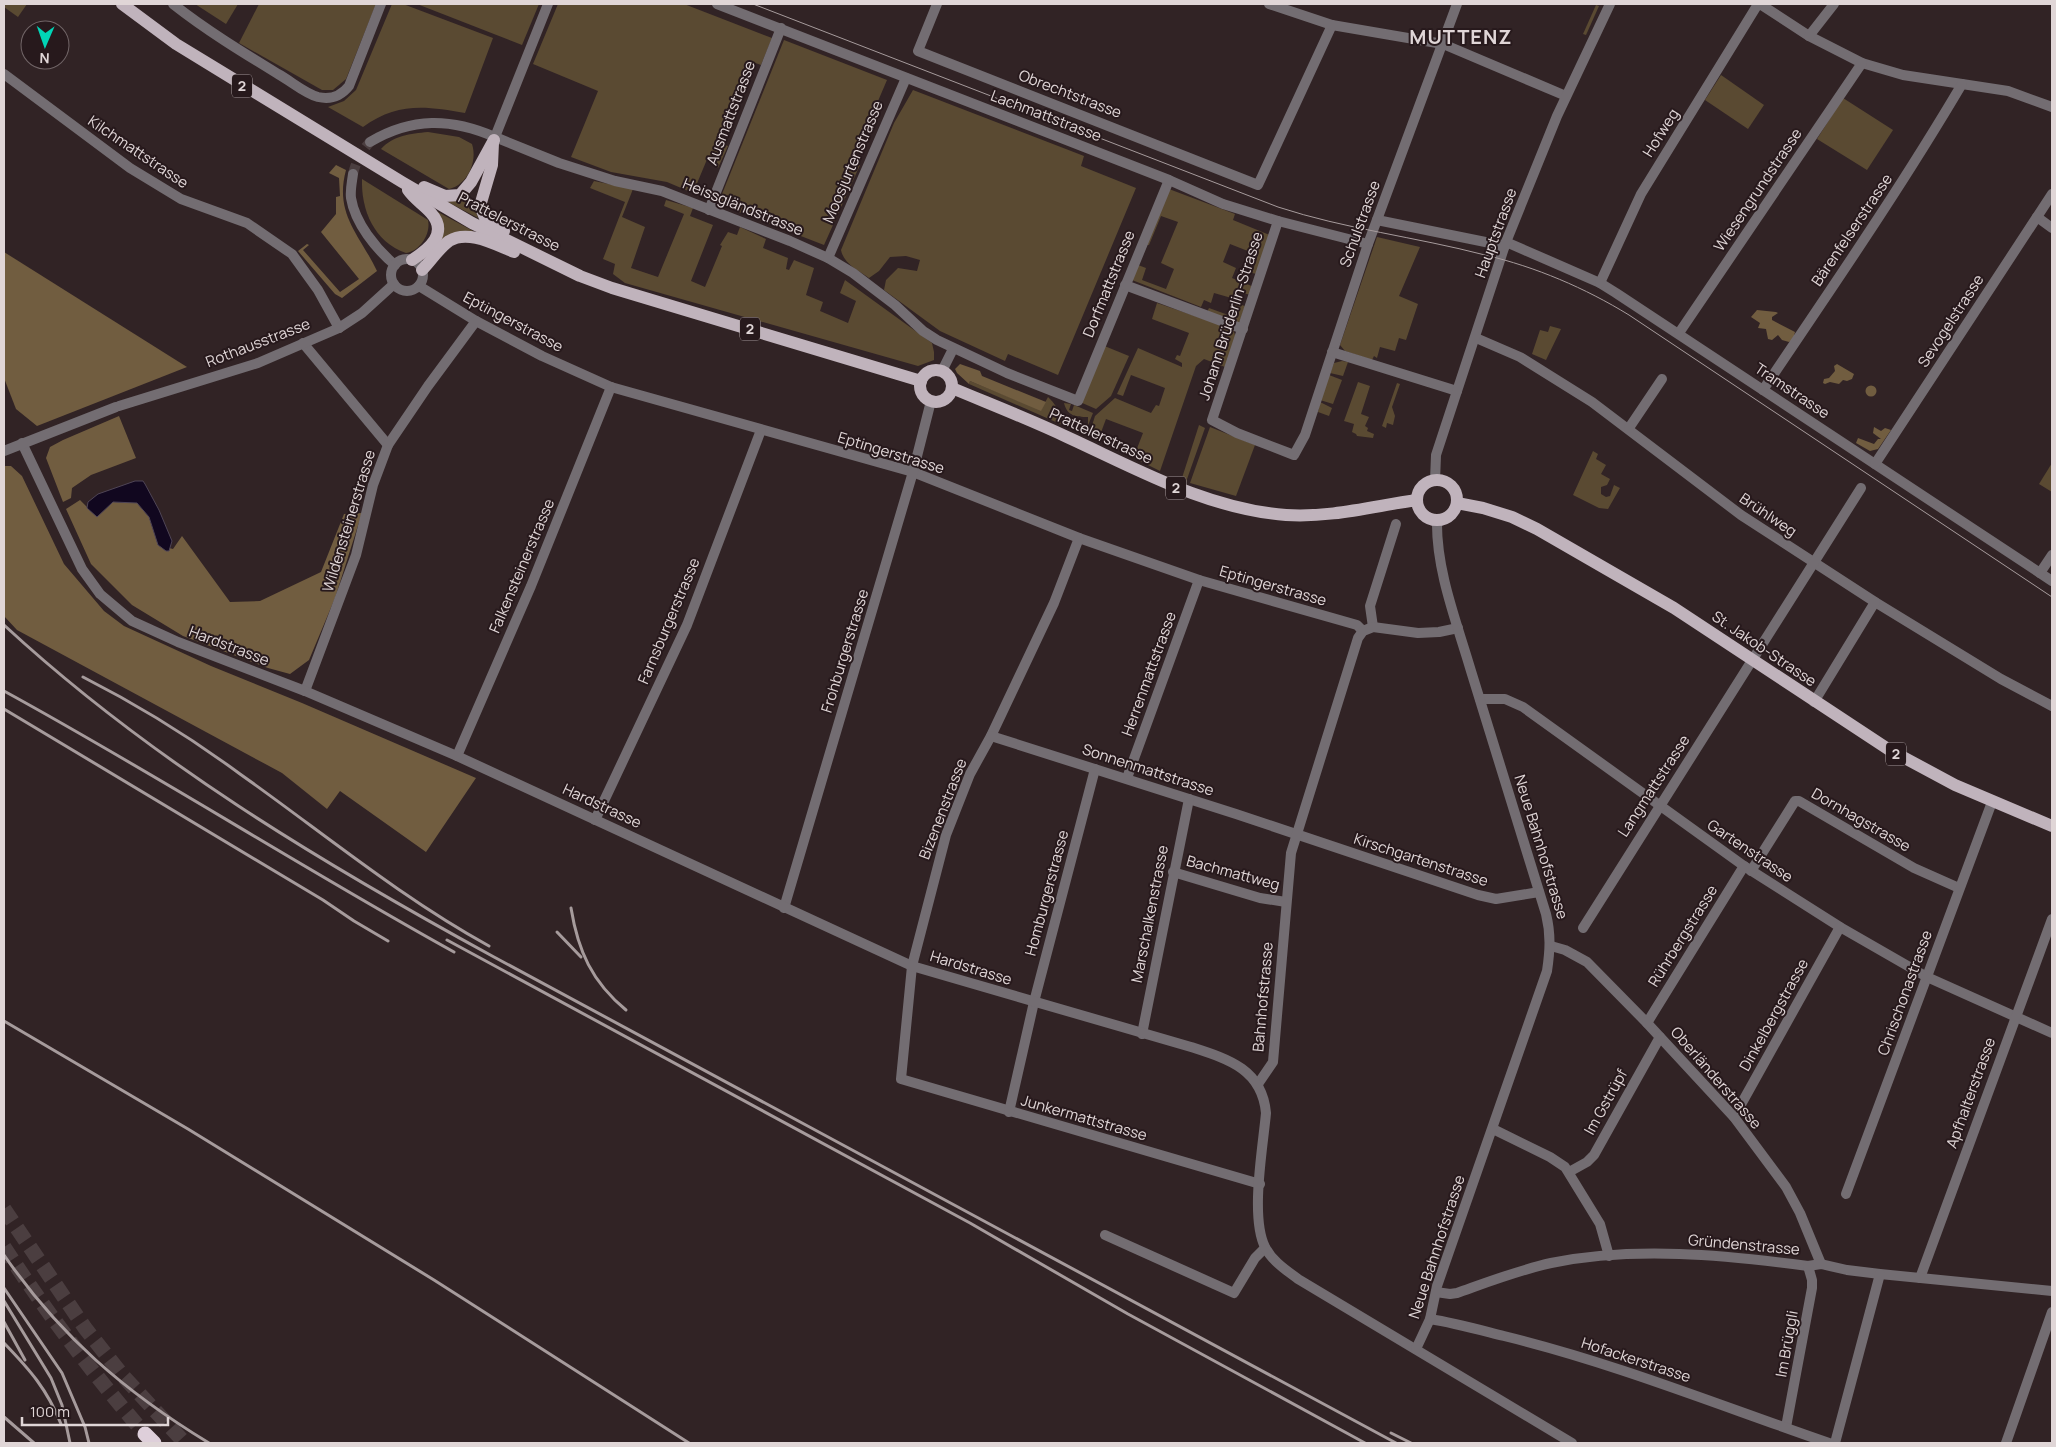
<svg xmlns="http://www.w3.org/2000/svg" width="2056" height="1447" font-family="Manrope,sans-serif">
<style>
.green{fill:#5a4a32}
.forest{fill:#715d40}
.water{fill:#11071f;stroke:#4f4556}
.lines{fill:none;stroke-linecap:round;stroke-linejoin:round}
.tertiary-tunnel{stroke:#4b3e40;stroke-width:10;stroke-dasharray:10 5;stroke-linecap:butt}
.motorway-tunnel{stroke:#4b3e40;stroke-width:15;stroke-dasharray:15 8;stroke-linecap:butt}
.minor{stroke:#736d72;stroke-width:10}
.tertiary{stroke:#736d72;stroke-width:10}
.primary{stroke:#c0b3bc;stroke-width:12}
.motorway{stroke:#decfda;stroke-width:15}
.tram{stroke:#a69b9c;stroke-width:1}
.rail{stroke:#a69b9c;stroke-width:3}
.labels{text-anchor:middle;stroke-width:4;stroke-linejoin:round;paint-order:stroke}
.shield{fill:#27191c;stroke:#a89d9f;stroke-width:1}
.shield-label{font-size:14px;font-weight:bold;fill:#e0d6d7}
.street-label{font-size:15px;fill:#e0d6d7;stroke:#27191c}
.district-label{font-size:20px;font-weight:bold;letter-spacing:1px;fill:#e0d6d7;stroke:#27191c}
</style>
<rect width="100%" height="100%" fill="#312325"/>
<g class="green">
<path d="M4,4H27L18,17L4,7Z"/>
<path d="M195,4H238L226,24Z"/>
<path d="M259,4H376L346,79L333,90H322L239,43Z"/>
<path d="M392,4H403L493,38L465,113C426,106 397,102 363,127L328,107L344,101L356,90Z"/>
<path d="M417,4H539L522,45Z"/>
<path d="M558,4H684L772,38L761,65L750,61L717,142L728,146L718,168L708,157L693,193L667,182L611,172L571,157L598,91L533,64Z"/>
<path d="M1596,5L1599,6L1586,35L1583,34Z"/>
<path d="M784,40L887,80L852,162L860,165L824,245L718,204Z"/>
<path d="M1721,75L1764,105L1748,129L1705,100Z"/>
<path d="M913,90L1084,156L1081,166L1136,188L1058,375L1008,354L1005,361L940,331L884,290L886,280L898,268L917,271L920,260L906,256L890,257L879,271L869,278C859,271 843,263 841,250L894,123Z"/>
<path d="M1843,98L1893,130L1867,170L1817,139Z"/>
<path d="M428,132L459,137L472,144C478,162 467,185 449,189L381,149C394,135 410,134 428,132Z"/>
<path d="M362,179L428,220C431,234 420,251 406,253C374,242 361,210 362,179Z"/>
<path d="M594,181L633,189L622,217L645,227L631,268L658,277L684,214L664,206L666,200L693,208L690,216L713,225L691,281L705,287L722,246L720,245L728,232L737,235L740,227L766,239L763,248L788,258L786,269L789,270L794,260L814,268L806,295L823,302L820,311L848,323L856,301L840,293L845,280L932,343L934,352V360L918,366L625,283L613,274L615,264L603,259L625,202L590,188Z"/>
<path d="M1169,189L1235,214L1233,220L1272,236L1257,274L1252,273L1258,255L1230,244L1223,262L1236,268L1232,278L1254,287L1251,295L1238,292L1235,299L1214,293L1211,303L1204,300L1201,307L1132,280L1138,265L1146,268L1142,280L1166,289L1174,269L1161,263L1178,222L1161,216L1149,245H1147Z"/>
<path d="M461,199L474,206L478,218L448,202Z"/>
<path d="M438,212L473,231V232L439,240Z"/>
<path d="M1377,237L1420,247L1399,296L1418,304L1406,340L1399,338L1395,351L1380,347L1377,358L1374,356L1372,360L1345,351L1340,345Z"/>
<path d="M1157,303L1233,329L1236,338L1225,367L1204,359L1196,366L1160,471L1124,453L1126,447L1136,451L1143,433L1106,419L1100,435L1121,446L1119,450L1089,435L1095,416L1115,398L1151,413L1156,405L1159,406L1165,388L1131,375L1123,396L1117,394L1138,348L1182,367V363L1175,359L1177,355L1180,356L1189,333L1152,319Z"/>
<path d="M1235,303L1245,306L1240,321L1238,323L1207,312L1209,308L1231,316Z"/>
<path d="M1550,326L1561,329L1546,360L1532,354L1540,330L1548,332Z"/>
<path d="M1102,345L1129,356L1111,396L1096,409L1080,402Z"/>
<path d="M1342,361L1348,362L1343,376L1330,373L1334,363Z"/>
<path d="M1329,375L1342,380L1333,404L1320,400Z"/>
<path d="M970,381L1041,410L1048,397C1064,411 1057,428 1088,424V417C1076,417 1067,416 1064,403L1071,404L1069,410L1072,411L1074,405L1093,413L1085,433L1083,434L969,384Z"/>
<path d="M1358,382L1370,386L1361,414L1369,417L1365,426L1368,428L1367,431L1374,434L1373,438L1357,436L1356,434L1352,432L1354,424L1344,421Z"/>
<path d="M1397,383L1400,384L1392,407L1395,416L1393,425L1387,423L1386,428L1382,426Z"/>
<path d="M1320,402L1332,408L1329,416L1318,412Z"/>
<path d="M1199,425L1205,428L1186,482L1181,481Z"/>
<path d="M1210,427L1255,445L1236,496L1190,483Z"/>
<path d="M1593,451L1598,454L1596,459L1606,465L1601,474L1610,479L1607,485L1601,487V494L1606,497L1610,496L1614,485L1620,488L1608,509L1599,508L1573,495Z"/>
<path d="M2052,463V492L2039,484Z"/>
</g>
<g class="forest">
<path d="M336,165L346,170C334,214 360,235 377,271L342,298L335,294L298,251L307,244L309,245L303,250L340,292L359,279L321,232L336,214V197L340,196L339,178L329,173Z"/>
<path d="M4,252L187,367L37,426L16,409L4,378Z"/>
<path d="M1757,310L1776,312L1778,313L1772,317V320L1795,332L1793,340L1789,342L1782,340L1778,335L1772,340L1768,339L1766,329L1758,328L1760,323L1751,317Z"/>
<path d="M960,364L980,371L982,376L1046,402L1041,411L970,381L969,384L957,373L955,369Z"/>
<path d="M1837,364L1854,374L1852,379L1847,381L1843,380L1839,384L1830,382L1825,384L1823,383L1824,379L1829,378L1835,371L1834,366Z"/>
<circle cx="1871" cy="391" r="5.5"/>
<path d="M119,416L136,458L91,475L72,488L71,498L63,502L46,458L50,447L63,440Z"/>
<path d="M1874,427L1881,431L1885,428L1891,430L1878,449L1870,451L1856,443L1858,438L1874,444L1878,439H1881L1873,433Z"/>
<path d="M4,466H11L22,476L64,564L104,611L124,626L211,666L302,703L476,778L426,852L340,791L327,809L282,773L17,630L4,616Z"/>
<path d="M80,500L97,517L113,502L137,503L149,517L158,545L173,549L182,536L230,602L260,601L321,572L344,514L362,513L335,598L309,660L290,674L268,668L183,636L132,605L91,564L66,509Z"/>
</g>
<path class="water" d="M135,481H143L145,484L159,510L172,541L169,551H166L158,545L149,517L137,503L113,502L97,517L87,508L88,502L98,494Z"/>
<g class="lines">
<path class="tertiary-tunnel" d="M353,174C356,161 361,152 370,142"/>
<g class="motorway-tunnel">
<path d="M4,1209L85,1328L123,1376L185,1443"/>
<path d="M4,1247C47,1313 93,1374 145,1434"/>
</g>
<g class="minor">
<path d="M173,4C206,30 242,52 278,74C291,81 304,93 318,97C331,100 341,96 349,86L381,4"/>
<path d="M548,4L495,137L559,163L615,181L662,191L790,241L828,258L853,273L895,305L923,331L937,340L1007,373L1078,401L1169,180"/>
<path d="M717,4L1169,180L1223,204L1278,221L1368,244"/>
<path d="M937,4L918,51L1258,185L1332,25"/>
<path d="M1269,4L1332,25L1443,44L1566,96"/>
<path d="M1760,4L1809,36L1862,63L1903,75L2008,91L2052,107"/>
<path d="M1809,36L1834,4"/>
<path d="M4,74L130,168L181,199L247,223L292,254L318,290L339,328"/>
<path d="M709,210L781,28"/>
<path d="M2037,217L2052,228"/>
<path d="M1377,220L1505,246"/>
<path d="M1278,221L1212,420L1237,433L1294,455L1305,435L1368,244L1457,4"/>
<path d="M1506,242L1600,283L1616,293L2052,581"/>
<path d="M828,258L906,78"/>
<path d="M1600,283L1641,194L1758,4"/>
<path d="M1125,285L1243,329"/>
<path d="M419,286L476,321L542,356L611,387L913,472L1079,538L1199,580L1357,625L1363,631"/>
<path d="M1679,333L1862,63"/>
<path d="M1476,338L1520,357L1592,402L1741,515L1875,602L2001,679L2052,706"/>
<path d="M303,343L388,445"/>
<path d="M1332,352L1457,391"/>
<path d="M942,371L953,349"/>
<path d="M1763,390C1831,289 1900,189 1962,84"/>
<path d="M1629,428L1662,379"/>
<path d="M1875,464L2052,194"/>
<path d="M1079,538L1054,603L991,736L970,774L946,835L912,966L901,1079L1260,1184"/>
<path d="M2040,573L2052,555"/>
<path d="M1373,627L1370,606L1396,524"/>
<path d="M305,691L356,555L373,485L388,445L428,386L476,321"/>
<path d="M1480,699H1505L1523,707L1744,866L1840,927L1927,977L2052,1033"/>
<path d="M1814,702L1875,602"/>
<path d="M991,736L1236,814L1478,895L1496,899L1539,892"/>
<path d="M457,756L531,586L611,387"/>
<path d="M1127,778L1199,580"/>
<path d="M595,820L687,625L761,430"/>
<path d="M1751,871L1795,801H1799L1914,868L1959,888"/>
<path d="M1173,872L1260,898L1286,902"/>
<path d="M784,908L913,472L931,401"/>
<path d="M1583,928L1861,488"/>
<path d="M1551,946L1565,950L1587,962L1647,1023L1734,1117L1786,1187L1800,1213L1821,1264"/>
<path d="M1647,1023L1744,866"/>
<path d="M1142,1034L1189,799"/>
<path d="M1258,1084L1273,1062L1291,853L1358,638L1363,631L1373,627L1418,633L1439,632L1458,628"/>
<path d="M1009,1112L1034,1002L1095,769"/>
<path d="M1734,1117L1840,927"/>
<path d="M1493,1129L1550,1157L1565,1167L1600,1224L1609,1256"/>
<path d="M1569,1172L1587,1162L1594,1155L1660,1037"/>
<path d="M1846,1194L1992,802"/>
<path d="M1105,1235L1234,1293L1255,1258L1265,1248"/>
<path d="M1920,1278L2052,919"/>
<path d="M1436,1292L1450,1294L1457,1293C1488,1282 1519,1270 1551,1263C1634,1246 1725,1255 1808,1266L1821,1264L1847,1270L1880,1274L2052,1291"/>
<path d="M1786,1427L1812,1288V1280L1808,1266"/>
<path d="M1835,1443L1880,1274"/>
<path d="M2006,1443L2052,1312"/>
</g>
<g class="tertiary">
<path d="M370,142C412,117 451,118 495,137"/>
<path d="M353,174C352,182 350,190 351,198C355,223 376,249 395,265"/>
<circle cx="407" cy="275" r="16"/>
<path d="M119,406L258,363L339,328L362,313L394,284"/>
<path d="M22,443L82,569L100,594L132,621L178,642L305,691L457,756L912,966L1191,1047C1228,1059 1262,1069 1266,1113C1263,1147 1250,1217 1265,1247C1272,1261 1286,1270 1298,1279L1572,1443"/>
<path d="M4,451L116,407"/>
<path d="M1435,481L1436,455L1506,242L1557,116L1610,4"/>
<path d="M1430,1319C1455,1323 1480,1330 1504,1336C1615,1363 1721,1406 1829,1443"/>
<path d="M1416,1349L1430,1319L1437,1286L1547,971C1550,951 1551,934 1546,914C1521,833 1496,752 1471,671C1457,623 1436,571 1437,520"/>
</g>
<g class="primary">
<path d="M122,4L176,44L402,182L472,223L580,276L612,288L921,381"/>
<path d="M493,143L492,165L480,206L485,218L504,231"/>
<path d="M424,187L445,196L460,195L471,182L494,140"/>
<path d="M408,190C414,199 424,205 431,213C449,233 429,249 412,260"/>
<path d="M422,270C431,261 439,248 449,241C468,229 496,245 514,252"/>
<circle cx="936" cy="386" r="16"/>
<path d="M952,388C990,404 1029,419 1067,437C1137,469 1207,509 1286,515C1330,518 1374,506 1417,500"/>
<circle cx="1437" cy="500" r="20"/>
<path d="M1457,503L1483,508L1512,517L1537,529L1674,608L1888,749L1955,785L2052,826"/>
</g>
<path class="motorway" d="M145,1434L154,1443"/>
<path class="tram" d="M753,4L1278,207C1345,229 1416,237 1485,255C1536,267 1585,288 1629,315L2052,597"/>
<g class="rail">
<path d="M4,625C150,760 320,862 494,957L1396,1443"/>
<path d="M83,677C138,705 190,737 240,774C322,832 400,897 489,946"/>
<path d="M4,691C156,774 302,868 454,952"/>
<path d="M4,709L323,900L354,921L388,941"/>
<path d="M571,908C578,951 592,982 626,1010"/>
<path d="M557,932L581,957"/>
<path d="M447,940L970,1223L1128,1314L1365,1443"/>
<path d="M4,1021L188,1129L434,1280L689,1443"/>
<path d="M4,1255C60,1336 125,1392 209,1443"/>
<path d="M4,1288L62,1373L85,1427L89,1443"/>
<path d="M4,1301L51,1378L62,1405L70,1443"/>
<path d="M4,1322L25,1360"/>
<path d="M4,1343C30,1370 47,1389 61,1424"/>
<path d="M4,1417L34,1443"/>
<path d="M1391,1433L1411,1443"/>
</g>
</g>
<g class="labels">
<g class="shield">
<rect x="232" y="74.5" width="20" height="23" rx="4"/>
<rect x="740" y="317.5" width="20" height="23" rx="4"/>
<rect x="1166" y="476.5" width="20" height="23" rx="4"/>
<rect x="1886" y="742.5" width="20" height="23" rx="4"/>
</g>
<g class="shield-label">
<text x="242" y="91">2</text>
<text x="750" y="334">2</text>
<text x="1176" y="493">2</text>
<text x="1896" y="759">2</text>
</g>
<g class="street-label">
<text transform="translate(1070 94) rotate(21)" y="5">Obrechtstrasse</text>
<text transform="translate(731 113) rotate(-69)" y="5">Ausmattstrasse</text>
<text transform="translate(1046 116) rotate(21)" y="5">Lachmattstrasse</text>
<text transform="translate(1661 133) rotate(-58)" y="5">Hofweg</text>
<text transform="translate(138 152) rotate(34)" y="5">Kilchmattstrasse</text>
<text transform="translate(853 162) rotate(-67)" y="5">Moosjurtenstrasse</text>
<text transform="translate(1758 190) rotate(-56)" y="5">Wiesengrundstrasse</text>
<text transform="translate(743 207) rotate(22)" y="5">Heissgländstrasse</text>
<text transform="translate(509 222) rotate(27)" y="5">Prattelerstrasse</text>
<text transform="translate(1360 224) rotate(-70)" y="5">Schulstrasse</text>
<text transform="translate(1852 230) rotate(-56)" y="5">Bärenfelserstrasse</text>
<text transform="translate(1496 233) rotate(-70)" y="5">Hauptstrasse</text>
<text transform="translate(1109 284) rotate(-68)" y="5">Dorfmattstrasse</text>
<text transform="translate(1231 316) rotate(-72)" y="5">Johann Brüderlin-Strasse</text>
<text transform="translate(1951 321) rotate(-57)" y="5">Sevogelstrasse</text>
<text transform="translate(513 322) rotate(28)" y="5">Eptingerstrasse</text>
<text transform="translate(258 343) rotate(-21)" y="5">Rothausstrasse</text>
<text transform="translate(1792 391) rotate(34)" y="5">Tramstrasse</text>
<text transform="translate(1101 436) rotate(25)" y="5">Prattelerstrasse</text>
<text transform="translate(891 453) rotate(17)" y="5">Eptingerstrasse</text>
<text transform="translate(1768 515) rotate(34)" y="5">Brühlweg</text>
<text transform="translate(349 521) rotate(-73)" y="5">Wildensteinerstrasse</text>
<text transform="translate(522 566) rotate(-67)" y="5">Falkensteinerstrasse</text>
<text transform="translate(1273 586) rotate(16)" y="5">Eptingerstrasse</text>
<text transform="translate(669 621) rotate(-67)" y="5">Farnsburgerstrasse</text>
<text transform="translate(229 646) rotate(21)" y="5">Hardstrasse</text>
<text transform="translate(1764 649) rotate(34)" y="5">St. Jakob-Strasse</text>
<text transform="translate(845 651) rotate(-73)" y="5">Frohburgerstrasse</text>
<text transform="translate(1149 674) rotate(-70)" y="5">Herrenmattstrasse</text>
<text transform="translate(1148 770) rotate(18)" y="5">Sonnenmattstrasse</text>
<text transform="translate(1654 786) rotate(-57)" y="5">Langmattstrasse</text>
<text transform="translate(602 806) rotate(25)" y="5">Hardstrasse</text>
<text transform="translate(943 809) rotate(-69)" y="5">Bizenenstrasse</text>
<text transform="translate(1861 820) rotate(30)" y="5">Dornhagstrasse</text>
<text transform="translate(1541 847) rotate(73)" y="5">Neue Bahnhofstrasse</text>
<text transform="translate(1750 851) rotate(34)" y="5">Gartenstrasse</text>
<text transform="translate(1421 860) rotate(18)" y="5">Kirschgartenstrasse</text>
<text transform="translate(1233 873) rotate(15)" y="5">Bachmattweg</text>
<text transform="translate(1047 893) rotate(-75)" y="5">Homburgerstrasse</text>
<text transform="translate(1150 914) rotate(-79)" y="5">Marschalkenstrasse</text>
<text transform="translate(1683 936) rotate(-58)" y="5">Rührbergstrasse</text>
<text transform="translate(971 968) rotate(17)" y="5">Hardstrasse</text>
<text transform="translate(1905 993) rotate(-70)" y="5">Chrischonastrasse</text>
<text transform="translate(1263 997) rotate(-85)" y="5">Bahnhofstrasse</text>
<text transform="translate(1774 1015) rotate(-61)" y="5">Dinkelbergstrasse</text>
<text transform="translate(1716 1078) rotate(49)" y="5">Oberländerstrasse</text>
<text transform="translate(1971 1093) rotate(-70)" y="5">Apfhalterstrasse</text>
<text transform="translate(1606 1102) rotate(-61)" y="5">Im Gstrüpf</text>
<text transform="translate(1084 1118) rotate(16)" y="5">Junkermattstrasse</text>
<text transform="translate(1744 1245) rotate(5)" y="5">Gründenstrasse</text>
<text transform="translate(1437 1247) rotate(-72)" y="5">Neue Bahnhofstrasse</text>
<text transform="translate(1787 1344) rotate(-80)" y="5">Im Brüggli</text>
<text transform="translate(1636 1360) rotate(18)" y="5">Hofackerstrasse</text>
</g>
<g class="district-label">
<text x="1461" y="44">MUTTENZ</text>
</g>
</g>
<rect width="2056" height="1447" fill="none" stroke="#e0d6d7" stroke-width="10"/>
<g transform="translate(45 45) rotate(182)"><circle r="24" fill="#27191c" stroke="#716567"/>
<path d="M0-4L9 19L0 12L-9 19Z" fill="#01d5b7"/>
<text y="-8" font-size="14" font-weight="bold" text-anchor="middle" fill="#e0d6d7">N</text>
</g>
<path d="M22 1417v8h146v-8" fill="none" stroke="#e0d6d7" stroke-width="2.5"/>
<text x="30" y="1417" font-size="15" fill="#e0d6d7" stroke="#27191c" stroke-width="4" paint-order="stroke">100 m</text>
</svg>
